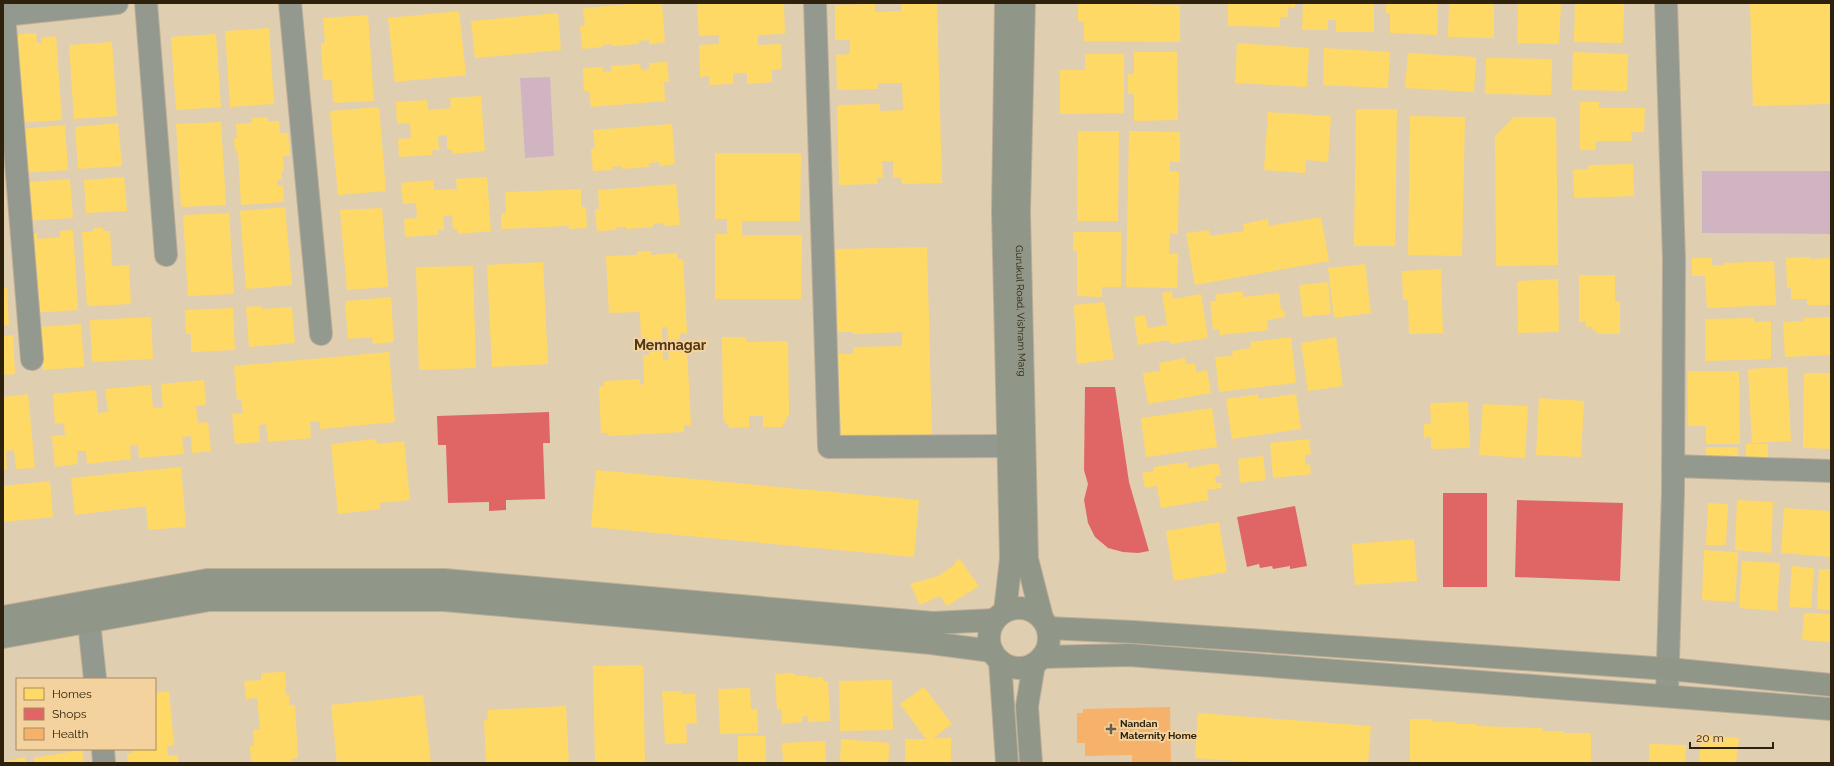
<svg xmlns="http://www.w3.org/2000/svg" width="1834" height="766" font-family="Raleway,sans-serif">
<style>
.green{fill:#d1b4c2}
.homes{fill:#ffd966}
.shops{fill:#e06666}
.health{fill:#f6b26b}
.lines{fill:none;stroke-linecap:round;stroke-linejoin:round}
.street-casing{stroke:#bdae97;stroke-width:24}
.secondary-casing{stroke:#bdae97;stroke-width:24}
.street{stroke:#93998e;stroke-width:22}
.secondary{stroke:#909788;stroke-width:22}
.poi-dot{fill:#6c5e46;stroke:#f4d29d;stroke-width:1.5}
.labels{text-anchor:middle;stroke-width:4;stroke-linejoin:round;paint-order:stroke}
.street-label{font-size:10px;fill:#2e220d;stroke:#f4d29d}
.poi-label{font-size:10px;font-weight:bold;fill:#2e220d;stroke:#f4d29d;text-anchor:start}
.district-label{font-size:14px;font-weight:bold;fill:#4f3811;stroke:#f4d29d}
</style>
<rect width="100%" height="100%" fill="#e0ceb1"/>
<g class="green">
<path d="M550,77L554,156L525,158L520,78Z"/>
<path d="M1702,171H1831V234L1702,233Z"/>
</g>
<g class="homes">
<path d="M643,3H662L665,42L649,44V40L638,41L639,44L612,46L611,44L602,45V47L582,49L580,26H585L583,8Z"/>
<path d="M697,3L784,4L785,34L758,35V45L781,44L782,69L772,70V82L747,84V73H733V84L709,85V76L700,77L699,45L719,44V35L699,36Z"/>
<path d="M901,3H937L942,183L902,184L901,178H893V161H882L883,178H877L878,184L839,185L837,105L880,104V111L903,110L902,83H878V89L837,90L836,55L850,54V40H835V5L875,4V12L901,11Z"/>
<path d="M1078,3L1180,5V42L1084,41V22H1078Z"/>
<path d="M1228,3H1295V8L1288,7V17H1280V27L1228,26Z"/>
<path d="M1303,3H1374V32H1336V20H1328V30H1302Z"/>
<path d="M1386,3H1438L1437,35L1390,33V13H1386Z"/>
<path d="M1449,3H1494V38L1448,37Z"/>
<path d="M1518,3H1561L1559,44L1517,43Z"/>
<path d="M1575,3H1624L1623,43L1574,42Z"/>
<path d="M1831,3V104L1753,106L1750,4Z"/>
<path d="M459,11L466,75L395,82L388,18Z"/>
<path d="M558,13L561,50L475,58L471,21Z"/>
<path d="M368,15L374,101L333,103L332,80H323L321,43H325L323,18Z"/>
<path d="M269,28L274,104L230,107L225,31Z"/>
<path d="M36,33L37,43H42L41,38L56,36L62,120L17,123L10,35Z"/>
<path d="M216,34L221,107L176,110L171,37Z"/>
<path d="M112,42L117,116L74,119L69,45Z"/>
<path d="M1237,43L1309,48L1307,87L1235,83Z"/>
<path d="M1324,48L1390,52L1388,88L1323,85Z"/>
<path d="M1134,52H1177L1178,120L1134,121V94H1128V74H1134Z"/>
<path d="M1573,52L1628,54L1627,91L1572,90Z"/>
<path d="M1408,53L1476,57L1474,92L1405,88Z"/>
<path d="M1085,54H1124V113L1060,114V70H1085Z"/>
<path d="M1486,58L1552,59L1551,95L1485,94Z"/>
<path d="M667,62L669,82H664L665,101L591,107L589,91H584L583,68L603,67V72L611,71V66L640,64L641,70L649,69V63Z"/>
<path d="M481,96L485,151L452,154V149H447V135L438,136L439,150H432L433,155L399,157L398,139L411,138L410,123L397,124L396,102L427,100L428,110L451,108L450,98Z"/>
<path d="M1580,102H1599V108H1645L1644,132H1631L1632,141H1596L1595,150H1580Z"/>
<path d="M379,107L386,191L338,195L330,111Z"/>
<path d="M1356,109H1397L1395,246H1354Z"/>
<path d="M1268,112L1331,116L1328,162L1306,160L1305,173L1264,170Z"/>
<path d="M1410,116L1465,117L1462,256L1408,255Z"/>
<path d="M268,117V121H279L280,133H288L290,156H283L284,171H282V180H277V185H283L284,202L241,205L238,151H235L234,138H237L236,124L252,123V118Z"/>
<path d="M1514,117H1556L1558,265L1496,266L1495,136Z"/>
<path d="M221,122L226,205L181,207L176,124Z"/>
<path d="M118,123L122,166L78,169L75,127Z"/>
<path d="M672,124L675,164L660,166L659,162L648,163L649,167L622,169V166L612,167V170L593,171L591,149L595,148L593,130Z"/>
<path d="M65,125L68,170L22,173L19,129Z"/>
<path d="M1078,131H1119L1118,221H1077Z"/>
<path d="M1129,131L1180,132V162H1170L1169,171L1179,172L1178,234L1170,233L1169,254H1178L1177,288L1126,287Z"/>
<path d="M715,153H801L800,221H742V235H802L801,299H715V234H727V219H715Z"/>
<path d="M1633,164L1634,196L1574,198L1573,170L1588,169V165Z"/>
<path d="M124,177L127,211L86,213L84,180Z"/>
<path d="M487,177L491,231L458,234L457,229H453L452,215L443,216L444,230H438V235L405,237L404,219L417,218L416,203L403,204L401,183L433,180L434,190L457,189L456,179Z"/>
<path d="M70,179L73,218L22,221L19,183Z"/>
<path d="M676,184L680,225L664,226V223L653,224V227L626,229V227H616V230L597,231L595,209H599L598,190Z"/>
<path d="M581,189V207H586L587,228L569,229V226L501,229V213H506L505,192Z"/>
<path d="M285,207L292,285L246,289L240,211Z"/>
<path d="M382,208L388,287L347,290L340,210Z"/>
<path d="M229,213L234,294L188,296L183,215Z"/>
<path d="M1321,217L1329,261L1195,285L1186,233L1209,230L1210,236L1244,231L1243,224L1268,219L1269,226Z"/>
<path d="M93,228H103V231H110L112,266L129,265L131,304L87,306L82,232L94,231Z"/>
<path d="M73,230L78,310L29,313L26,234H37V239L60,237V231Z"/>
<path d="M1073,232H1121V287H1102V297L1077,296V251H1073Z"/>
<path d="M927,247L932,436L841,438L838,354H853V347L902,346V332L853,334V332H838L836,249Z"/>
<path d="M651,251V255L677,253V259H683L687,333L679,334L680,339L668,340L667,327H662L663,360H669L668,347L680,346L681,351L687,350L691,425H684V432L608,436V433H601L599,387L604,386V381L640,379V385L644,384L643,355H649V349H657L658,345H648V337L641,338L640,312L609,313L606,256L637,255V252Z"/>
<path d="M1810,257L1811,259L1831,258V305H1807V299H1791V288H1787L1786,258Z"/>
<path d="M1692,258H1712V265H1724V263L1774,261L1776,305L1707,308L1705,276H1692Z"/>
<path d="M543,262L548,364L492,367L487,265Z"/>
<path d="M1365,264L1371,313L1334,318L1328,268Z"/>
<path d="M473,266L476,368L419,370L416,267Z"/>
<path d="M1441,269L1443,333L1409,334L1408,300H1403L1402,271Z"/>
<path d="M1579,275H1615V302L1620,301V334H1597V331H1593L1592,327H1586L1585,321L1579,322Z"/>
<path d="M1558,279L1559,332L1518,333L1517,281Z"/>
<path d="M1328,282L1331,314L1303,317L1299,285Z"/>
<path d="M3,288H7L9,325H3Z"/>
<path d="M1172,291L1173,299L1201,294L1208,338L1170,344L1169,340L1138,345L1134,317L1145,315L1148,328L1167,325L1162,293Z"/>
<path d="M1243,291V297L1279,293L1281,310H1284L1285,317L1267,320L1268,330L1220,335L1219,329L1213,330L1210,301H1216L1215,295Z"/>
<path d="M391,297L394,342L373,344L372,337L348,339L345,301Z"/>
<path d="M1104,302L1114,359L1077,364L1074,305Z"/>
<path d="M261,306V309L292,307L295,343L249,347L246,307Z"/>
<path d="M233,308L235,350L191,352V334H186L185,310Z"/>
<path d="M151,317L153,359L92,362L90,320Z"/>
<path d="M1831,317V355L1785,357L1783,322L1803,321L1804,318Z"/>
<path d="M1754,318V322L1771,321V359L1705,361V319Z"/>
<path d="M81,324L84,367L43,370L40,327Z"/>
<path d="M13,335L15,374L3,375V336Z"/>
<path d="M722,337H746L747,342L788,341L789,414L782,427H763V416H749V427L730,428L723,419Z"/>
<path d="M1291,337L1296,383L1219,392L1215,357L1233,356L1232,351L1251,348L1250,342Z"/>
<path d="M1336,337L1343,386L1308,391L1301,343Z"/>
<path d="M389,352L395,422L320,429V421L310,422L311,438L268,442L266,424L259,425L260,442L235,444L232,414L243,413L241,400H237L234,366Z"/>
<path d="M1185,358L1186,364L1195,363L1196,372L1207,370L1211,393L1148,404L1143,373L1160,371L1159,363Z"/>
<path d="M1787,367L1791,441L1752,443L1748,369Z"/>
<path d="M1688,371H1739L1740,444H1706V426H1688Z"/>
<path d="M1804,373H1831V449L1803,448Z"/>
<path d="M204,380L206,405L196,406L198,423L208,422L211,451L192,453L191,436L182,437L184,454L139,458L138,445L130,446L131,459L87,464L86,451H77L78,464L55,467L52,436L65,435L64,423L55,424L53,394L96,390L98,413L108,412L105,389L151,385L153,408L163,407L161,384Z"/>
<path d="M28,394L35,468L16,469L14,450L6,451L7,470H3V397Z"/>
<path d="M1258,394L1259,399L1296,394L1301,429L1232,439L1226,399Z"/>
<path d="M1539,398L1584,401L1581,457L1536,455Z"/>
<path d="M1468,402L1470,448L1431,449V437L1424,438V424H1431L1430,403Z"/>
<path d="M1483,404L1528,406L1525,458L1479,455Z"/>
<path d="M1212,408L1217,447L1146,457L1141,418Z"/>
<path d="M376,439L377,444L404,441L410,500L380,503V509L338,514L331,444Z"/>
<path d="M1309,439L1311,454L1305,455V465L1310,464L1311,474L1273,478L1270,443Z"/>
<rect x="1746" y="444" width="22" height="17"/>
<path d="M1706,447H1738L1739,463H1707Z"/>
<path d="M1263,456L1266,480L1240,483L1238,459Z"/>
<path d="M1188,462V468L1218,463L1221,475L1215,476L1216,483H1222V488L1207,490L1209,500L1161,508L1157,486L1145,488L1142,473L1154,471L1153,467Z"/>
<path d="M181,467L186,527L148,530L146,506L75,515L71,478Z"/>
<path d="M596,470L919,500L914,557L591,527Z"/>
<path d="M50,481L53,517L3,522V486Z"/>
<path d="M1737,500L1773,502L1771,553L1735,550Z"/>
<path d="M1708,503L1728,504L1726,545H1706Z"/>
<path d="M1784,508L1831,511V557L1781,553Z"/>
<path d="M1219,522L1227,572L1174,581L1166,531Z"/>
<path d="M1414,539L1417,581L1355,585L1352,544Z"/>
<path d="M1704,550L1738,552L1735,602L1702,600Z"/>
<path d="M959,558L979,586L947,606L940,596L920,605L910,584L938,576L953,566Z"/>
<path d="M1742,561L1780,563L1777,611L1739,608Z"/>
<path d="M1792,566L1814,568L1811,608L1789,607Z"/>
<path d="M1819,569H1831V610L1817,609Z"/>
<path d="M1804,613L1831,614V642L1802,640Z"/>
<path d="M643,665L645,763H595L593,666Z"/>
<path d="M285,672L286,695L289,694L290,705H295L298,758L292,759V763H251L250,746H254L253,730L260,729L257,698L246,699L244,681L261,680V673Z"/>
<path d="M795,673V676H809V678L823,677V682L828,681L830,721L808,722V716L802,717V722L782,724L781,709L777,710L775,674Z"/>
<path d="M892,680L893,730L840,731L839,681Z"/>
<path d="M924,687L952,724L933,738H951V763H905V739H926L900,704Z"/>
<path d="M750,688L751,709H757L758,733L720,734L718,689Z"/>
<path d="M169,691L174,745L167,746L168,756L178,755V763H128L127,754L132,753V749H155V693Z"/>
<path d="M662,691H682V694H695L697,723L686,724L687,743L665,744Z"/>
<path d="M423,695L431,763H337L331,705Z"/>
<path d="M566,706L569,763H486L484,720H488L487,710Z"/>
<path d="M1198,713L1371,726L1368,763H1268L1195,758Z"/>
<path d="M1410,719H1432L1433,722H1456V724H1477V726L1542,728L1543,731H1564V733H1591V763H1410Z"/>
<path d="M1701,735L1739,738L1736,763H1699Z"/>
<path d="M738,736H765L766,763H738Z"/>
<path d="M841,739L890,743L888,763H845V761H840Z"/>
<path d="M825,741L826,763H783L782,743Z"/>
<path d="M1649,744L1686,745L1685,763H1649Z"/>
<path d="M82,750L84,763H35L34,758Z"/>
<path d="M25,757L26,763H3V762Z"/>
</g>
<g class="shops">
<path d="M1085,387H1115L1129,482L1149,551L1138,553L1123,552L1108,548L1095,537L1088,523L1084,500L1088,484L1084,470Z"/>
<path d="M549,412L550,443H543L545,499L506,500V510L489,511V502L448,503L446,445H438L437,416Z"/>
<rect x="1443" y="493" width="44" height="94"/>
<path d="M1517,500L1623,503L1620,581L1515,577Z"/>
<path d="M1295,506L1307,566L1290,569V566L1273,569L1272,566L1260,568L1259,564L1247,567L1237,517Z"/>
</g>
<path class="health" d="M1170,707L1171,763H1132V755L1085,756V743H1077V713H1083V709Z"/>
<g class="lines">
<defs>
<g id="street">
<path d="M146,3L166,255"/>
<path d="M290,3L321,334"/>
<path d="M815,3L829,447L1008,446"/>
<path d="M1666,3L1674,259L1673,492L1667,696"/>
<path d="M3,15L117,3"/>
<path d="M4,15L32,359"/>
<path d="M1673,466L1831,471"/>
<path d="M89,622L95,679"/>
<path d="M103,749L104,763"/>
</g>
<g id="secondary">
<path id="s1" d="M1024,3L1019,212L1027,559L1042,618"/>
<circle cx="1019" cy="638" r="30"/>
<path d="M1005,611L1011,559L1003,212L1006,3"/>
<path d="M3,617L207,580H444L933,623L994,620"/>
<path d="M1048,628L1133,632L1669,669L1831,685"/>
<path d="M3,637L209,600H444L931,643L992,651"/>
<path d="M1042,657L1129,655L1831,709"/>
<path d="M1000,661L1007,763"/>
<path d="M1031,763L1027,706L1034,664"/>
</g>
</defs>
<use href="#street" class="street-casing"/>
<use href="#secondary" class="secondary-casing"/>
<use href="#street" class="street"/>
<use href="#secondary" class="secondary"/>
</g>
<path class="poi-dot" d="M1109 723h4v4h4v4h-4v4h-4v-4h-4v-4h4z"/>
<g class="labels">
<g class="street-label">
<text dy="4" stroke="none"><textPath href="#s1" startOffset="308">Gurukul Road, Vishram Marg</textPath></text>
</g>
<g class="poi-label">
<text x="1120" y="727">Nandan<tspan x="1120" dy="12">Maternity Home</tspan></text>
</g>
<g class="district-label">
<text x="670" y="350">Memnagar</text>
</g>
</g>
<rect width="1834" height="766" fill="none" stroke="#2e220d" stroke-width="8"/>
<rect x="16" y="678" width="140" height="72" fill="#f4d29d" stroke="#a58c63"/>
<rect x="24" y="688" width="20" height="12" fill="#ffd966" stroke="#a58c63"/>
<text x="52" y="698" font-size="12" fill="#2e220d">Homes</text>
<rect x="24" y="708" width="20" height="12" fill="#e06666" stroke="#a58c63"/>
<text x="52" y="718" font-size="12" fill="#2e220d">Shops</text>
<rect x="24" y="728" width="20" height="12" fill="#f6b26b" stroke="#a58c63"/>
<text x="52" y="738" font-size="12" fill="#2e220d">Health</text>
<path d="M1690 742v6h83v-6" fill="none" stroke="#2e220d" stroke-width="2"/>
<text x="1696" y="742" font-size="12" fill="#2e220d" stroke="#f4d29d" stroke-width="3" paint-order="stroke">20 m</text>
</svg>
